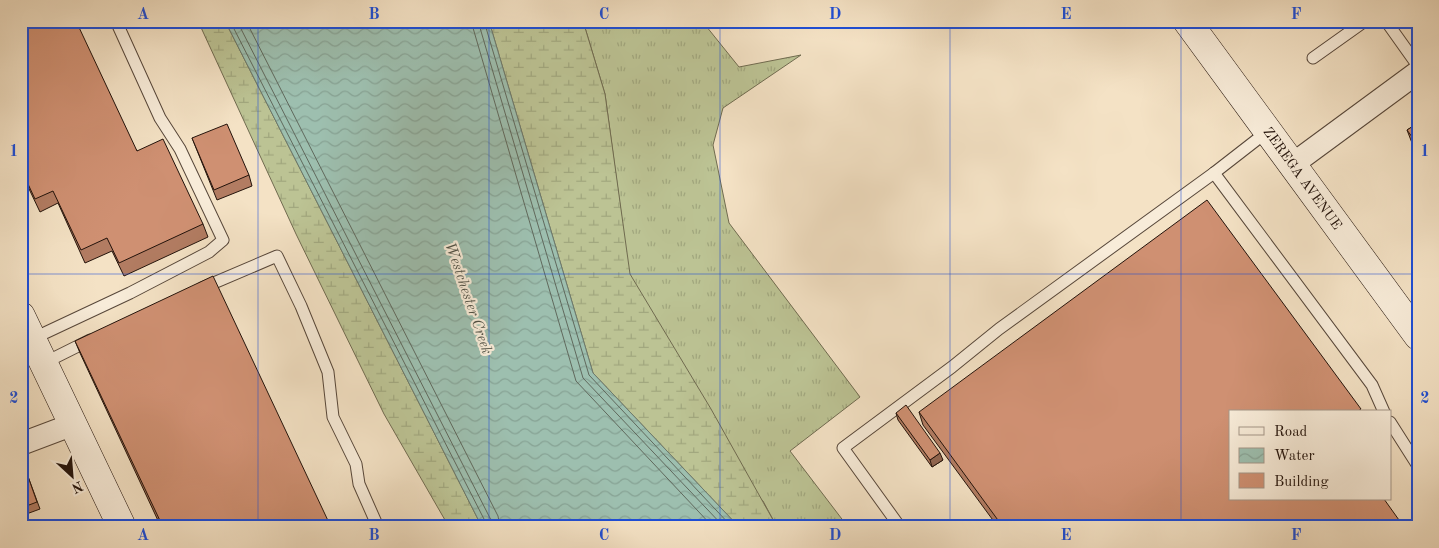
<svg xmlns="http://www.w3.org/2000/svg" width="1439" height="548" font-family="'Old Standard TT',serif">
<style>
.grass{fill:url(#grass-tufts);stroke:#706b50}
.wetland{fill:url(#wetland-marsh);stroke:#706b50}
.water{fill:url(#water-waves);stroke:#6c7a6d}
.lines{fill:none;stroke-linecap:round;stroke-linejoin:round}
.shore{stroke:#60695d;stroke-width:1}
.lane-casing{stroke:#57473a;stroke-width:13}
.street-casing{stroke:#57473a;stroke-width:24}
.secondary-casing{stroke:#23130b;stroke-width:29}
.lane{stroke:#f8ecd9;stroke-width:11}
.street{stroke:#f8ecd9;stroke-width:22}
.secondary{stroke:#f8ecd9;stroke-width:28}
.wall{fill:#b27c62;stroke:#23130b}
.shaded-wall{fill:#916550;stroke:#23130b}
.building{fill:#cf9072;stroke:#23130b}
.grid{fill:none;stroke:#1d4ed8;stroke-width:1;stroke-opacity:0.55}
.labels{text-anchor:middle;stroke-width:4.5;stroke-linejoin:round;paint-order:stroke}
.street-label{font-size:14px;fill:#23130b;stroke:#f8ecd9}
.water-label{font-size:15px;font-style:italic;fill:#4e4f44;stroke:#f8ecd9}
.neatline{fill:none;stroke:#1d4ed8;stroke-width:2}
.grid-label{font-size:16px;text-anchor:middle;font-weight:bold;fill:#1d4ed8}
</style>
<defs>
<pattern id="grass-tufts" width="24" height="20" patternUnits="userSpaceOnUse" patternTransform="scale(1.25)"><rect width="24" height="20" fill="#bcc394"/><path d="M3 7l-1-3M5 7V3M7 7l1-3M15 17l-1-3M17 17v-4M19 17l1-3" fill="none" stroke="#a1a77e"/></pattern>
<pattern id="wetland-marsh" width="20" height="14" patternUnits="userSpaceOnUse" patternTransform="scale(1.25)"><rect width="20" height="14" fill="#bcc394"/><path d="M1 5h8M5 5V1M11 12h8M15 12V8" fill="none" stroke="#a1a77e"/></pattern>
<pattern id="water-waves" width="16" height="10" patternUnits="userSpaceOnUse" patternTransform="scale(1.25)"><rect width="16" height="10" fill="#9dbfaf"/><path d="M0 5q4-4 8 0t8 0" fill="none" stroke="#87a395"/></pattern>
</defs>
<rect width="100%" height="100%" fill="#f4e2c5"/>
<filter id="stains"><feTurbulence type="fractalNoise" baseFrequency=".004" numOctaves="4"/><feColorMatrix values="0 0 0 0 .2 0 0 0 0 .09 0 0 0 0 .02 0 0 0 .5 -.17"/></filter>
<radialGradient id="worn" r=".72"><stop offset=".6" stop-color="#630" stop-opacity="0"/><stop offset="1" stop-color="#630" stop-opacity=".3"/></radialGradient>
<path class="grass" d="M583,21H702L739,67L801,55L723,108L713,145L729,223L860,397L790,451L848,527H777L763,501L714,451L615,246L624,235L605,94Z"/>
<g class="wetland">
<path d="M198,21H225L482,527H449L384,414L296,234Z"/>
<path d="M489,21H583L605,94L630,274L711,409L777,527H739L593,373Z"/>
</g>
<path class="water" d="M225,21H489L593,373L739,527H482Z"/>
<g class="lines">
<g class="shore">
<path d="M230,21L486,523V527"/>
<path d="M237,21L491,520L493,527"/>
<path d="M246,21L498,516L500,527"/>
<path d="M471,21L576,381L713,527"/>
<path d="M478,21L583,378L724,527"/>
<path d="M484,21L589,375L732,527"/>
</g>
<defs>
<g id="lane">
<path d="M1386,21L1418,66"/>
<path d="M1313,58L1365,21"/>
<path d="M1214,173L1372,385L1384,412"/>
<path d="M202,288L277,256L301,306L328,372L333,417L356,464L359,484L378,527"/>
<path d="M32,339L130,293L209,252L223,240L180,149L160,118L116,21"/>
<path d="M44,363L90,340"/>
<path d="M1390,422L1418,466"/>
<path d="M900,527L843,448L952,367L999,329L1214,173L1268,131"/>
</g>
<g id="street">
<path d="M1293,164L1418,72"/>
<path d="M21,444L74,424"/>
</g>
<g id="secondary">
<path d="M1187,21L1418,336"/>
<path d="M21,316L122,527"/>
</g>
</defs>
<use href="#lane" class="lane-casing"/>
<use href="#street" class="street-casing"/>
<use href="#secondary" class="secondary-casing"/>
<use href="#lane" class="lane"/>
<use href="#street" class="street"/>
<use href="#secondary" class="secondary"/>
</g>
<g class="wall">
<path d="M21,21L203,224L208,237L124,276L112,251L85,263L58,203L40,212L21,172Z"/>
<path d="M1418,123V152L1412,143L1407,130Z"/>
<path d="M192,138L249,175L252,186L217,200Z"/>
<path d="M75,341L331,527H161L80,353Z"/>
<path d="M919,412H1230L1404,527H998L923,425Z"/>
<path d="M896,413L943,460L932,467L898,420Z"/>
<path d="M26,471L40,509L21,516V472Z"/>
</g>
<path class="shaded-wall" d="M940,453L943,460L932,467L930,460Z"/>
<g class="building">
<path d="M21,21H76L137,151L163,139L203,224L119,263L107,238L81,250L53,191L35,199L21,169Z"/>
<path d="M1418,123V145L1407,130Z"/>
<path d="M227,124L249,175L214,190L192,138Z"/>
<path d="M1207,200L1361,409L1357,412H1230V499H1384L1404,527H1003L919,412Z"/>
<path d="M213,276L331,527H163L75,341Z"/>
<path d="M906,405L940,453L930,460L896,413Z"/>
<path d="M26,471L37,502L21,508V472Z"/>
</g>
<path class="grid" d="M258,21V527M489,21V527M720,21V527M950,21V527M1181,21V527M21,274H1418"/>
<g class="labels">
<g class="street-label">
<text transform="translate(1303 178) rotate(54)" y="5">ZEREGA AVENUE</text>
</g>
<g class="water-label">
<text transform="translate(469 298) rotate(71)" y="5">Westchester Creek</text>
</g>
</g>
<rect width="1439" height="548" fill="none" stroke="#f4e2c5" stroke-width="55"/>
<rect x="1229" y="410" width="162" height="90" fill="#f8ecd9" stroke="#a39587"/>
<rect x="1239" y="427" width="25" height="8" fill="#f8ecd9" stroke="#a39587"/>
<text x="1274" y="436" font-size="15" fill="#23130b">Road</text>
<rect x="1239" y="448" width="25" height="15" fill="url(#water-waves)" stroke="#a39587"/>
<text x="1274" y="460" font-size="15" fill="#23130b">Water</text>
<rect x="1239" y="473" width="25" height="15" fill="#cf9072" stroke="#a39587"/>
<text x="1274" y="486" font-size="15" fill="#23130b">Building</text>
<g transform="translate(72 476) rotate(154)" stroke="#f8ecd9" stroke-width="4" paint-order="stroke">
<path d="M0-4L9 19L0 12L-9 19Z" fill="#23130b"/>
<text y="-8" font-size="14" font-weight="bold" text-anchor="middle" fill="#23130b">N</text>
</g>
<rect x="28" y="28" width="1384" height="492" class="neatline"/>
<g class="grid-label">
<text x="143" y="19">A</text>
<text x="374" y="19">B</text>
<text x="604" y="19">C</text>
<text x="835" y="19">D</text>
<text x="1066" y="19">E</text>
<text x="1296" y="19">F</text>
<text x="14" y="156">1</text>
<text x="1425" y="156">1</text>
<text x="14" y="403">2</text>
<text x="1425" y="403">2</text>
<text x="143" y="540">A</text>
<text x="374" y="540">B</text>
<text x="604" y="540">C</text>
<text x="835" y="540">D</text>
<text x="1066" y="540">E</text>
<text x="1296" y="540">F</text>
</g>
<rect width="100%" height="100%" filter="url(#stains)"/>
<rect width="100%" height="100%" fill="url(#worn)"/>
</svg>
